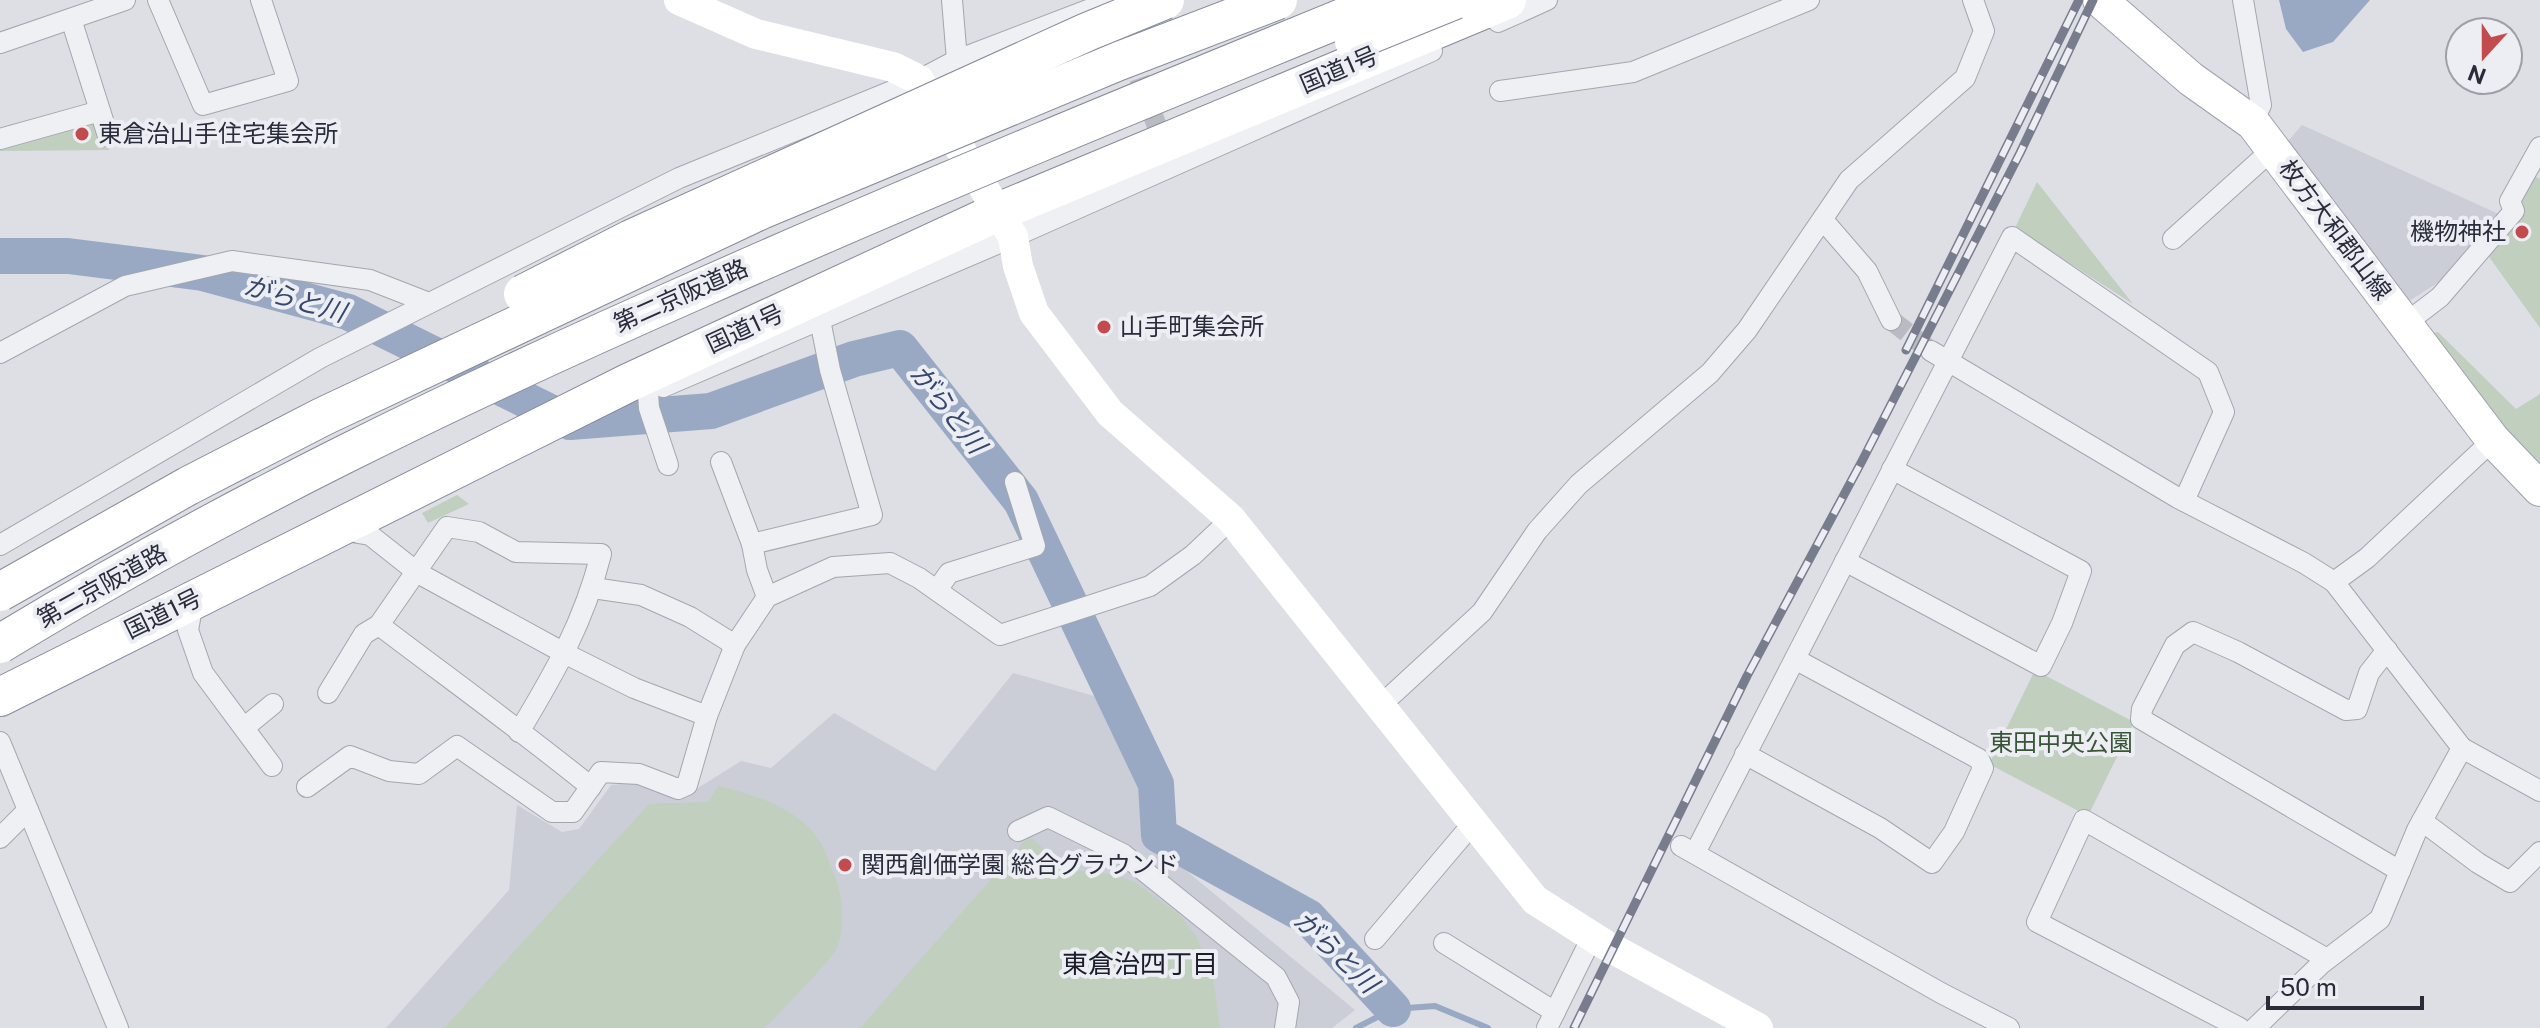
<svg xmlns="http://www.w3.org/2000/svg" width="2540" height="1028" font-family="'Public Sans','Noto Sans JP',sans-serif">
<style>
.built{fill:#cbced7}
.green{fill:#c1cfbf}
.water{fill:#9aa9c3}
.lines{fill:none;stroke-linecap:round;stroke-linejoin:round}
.stream{stroke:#9aa9c3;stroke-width:6}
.river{stroke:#9aa9c3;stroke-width:36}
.street-tunnel{stroke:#b9bbc3;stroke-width:20;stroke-dasharray:20 10;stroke-linecap:butt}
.street-casing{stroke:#a3a6af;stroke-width:22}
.primary-casing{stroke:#9da2b0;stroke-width:36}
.highway-casing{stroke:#868b9b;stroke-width:40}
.street{stroke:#eff0f4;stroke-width:20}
.secondary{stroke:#fff;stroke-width:30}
.primary{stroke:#fff;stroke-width:34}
.highway{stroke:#fff;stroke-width:38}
.rail-casing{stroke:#787d8e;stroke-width:9}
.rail{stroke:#eceef3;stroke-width:6;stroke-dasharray:18;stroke-linecap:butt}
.highway-bridge-casing{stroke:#868b9b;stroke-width:40;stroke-linecap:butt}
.highway-bridge{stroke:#fff;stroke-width:38}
.poi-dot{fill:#c24b4e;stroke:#eceef3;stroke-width:3}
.labels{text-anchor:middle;stroke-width:8;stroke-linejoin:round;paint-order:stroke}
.street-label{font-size:24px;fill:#282c3b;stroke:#eceef3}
.poi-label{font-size:24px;fill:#282c3b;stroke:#eceef3;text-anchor:start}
.park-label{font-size:24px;fill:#385536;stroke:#eceef3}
.water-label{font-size:26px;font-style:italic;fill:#36476b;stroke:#eceef3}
.neighbourhood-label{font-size:26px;fill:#1a1e2b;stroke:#eceef3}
</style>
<rect width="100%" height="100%" fill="#dddfe5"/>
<g class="built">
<path d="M2302,125L2501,215L2442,280L2403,305L2282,148Z"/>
<path d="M1013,673L1094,696L1148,789L1149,840L1355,1010L1332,1028H386L509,890L517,805L562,832L579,829L611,785L632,783L671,796L690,793L741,761L771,768L834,713L935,771Z"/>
</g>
<g class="green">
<path d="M98,114L109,150L0,151V142Z"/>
<path d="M2533,176L2540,179V328L2487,254Z"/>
<path d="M2037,182L2133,304L2015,228Z"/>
<path d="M2438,332L2516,409L2540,394V476L2426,334Z"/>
<path d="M457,495L469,504L428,523L422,513Z"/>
<path d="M2035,670L2134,722L2088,816L1989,764Z"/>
<path d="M718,786C756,795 802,809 822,845C827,854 830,865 834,874C843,895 845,924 838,946C835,957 777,1015 765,1028H444L649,804L708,802Z"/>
<path d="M1029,836L1067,869L1116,875L1136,883L1180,915L1196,936L1213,977L1220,1028H860Z"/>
</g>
<path class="water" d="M2279,0H2370L2333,42L2303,52L2286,29Z"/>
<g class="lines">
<path class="stream" d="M1356,1028L1393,1009L1435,1006L1488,1028"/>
<path class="river" d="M0,256H68L203,273L348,312L570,422L711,411L854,359L900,348L1021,501L1156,784L1159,835L1308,917L1393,1009"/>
<g class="street-tunnel">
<path d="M1129,50L1166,151"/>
<path d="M1891,320L1931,351"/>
</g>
<defs>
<g id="street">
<path d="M158,0L203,105L288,81L261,0"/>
<path d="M952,0L957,60"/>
<path d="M2243,0L2261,105L2253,123"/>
<path d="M71,19L108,136"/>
<path d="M1498,22L1547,0"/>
<path d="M0,43L125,0"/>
<path d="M1500,91L1633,72L1809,0"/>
<path d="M0,139L100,111"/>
<path d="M1823,220L1867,271L1891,320"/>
<path d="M2173,239L2273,149"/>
<path d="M2406,323L2440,297L2514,211L2510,201L2540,147"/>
<path d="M1931,351L2178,498L2304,563L2334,582"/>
<path d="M0,353L125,286L232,261L370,280L429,303"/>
<path d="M663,387L1013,237L1432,51"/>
<path d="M648,393L649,408L668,465"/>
<path d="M721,462L752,544"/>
<path d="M358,533L370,535L418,573L566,654L634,688L707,716"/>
<path d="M0,545L320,358L679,178L919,80L957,60L1114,0"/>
<path d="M1845,561L2041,666L2062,623L2081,571L1892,469"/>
<path d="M593,588L641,595L690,617L735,645"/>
<path d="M937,590L949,573L1035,546L1015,482"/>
<path d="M767,597L757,570L752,544L872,515L830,370L820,320"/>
<path d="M191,614L188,630L203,673L272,766"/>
<path d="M2387,650L2369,673L2357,709L2346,710L2238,652L2193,632L2175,645L2142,709L2141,719L2400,871"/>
<path d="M328,693L364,634L379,625"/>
<path d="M1381,705L1482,612L1537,531L1579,484L1710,373L1747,330L1849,180L1965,78L1984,31L1973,0"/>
<path d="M245,727L273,704"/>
<path d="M519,732C555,672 584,622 601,554L516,552L479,532L447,527L379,625C450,679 522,731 591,787"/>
<path d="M0,742L118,1028"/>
<path d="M2462,748L2540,791"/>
<path d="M1745,754L1880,828L1932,863L1954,832L1983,768L1979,759L1795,659"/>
<path d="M307,787L350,756L389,771L419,774L457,746L552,812H573L601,772L639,774L678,789L687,785L707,716L735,645L767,597L833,567L890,563L919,578L1000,635L1150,586L1193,555L1231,519"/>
<path d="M2422,821L2478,863L2510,882L2540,852"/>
<path d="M1018,831L1048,817L1123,854L1276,977L1289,1002L1285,1028"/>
<path d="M0,838L28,810"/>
<path d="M1681,846L1941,993L2009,1028"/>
<path d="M1695,853L2012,237L2208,372L2224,412L2184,501"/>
<path d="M1375,939L1474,822"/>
<path d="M1444,943L1555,1012"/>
<path d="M1547,1028L1593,935"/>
<path d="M2240,1028L2037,922L2084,820L2327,959"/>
<path d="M2255,1028L2321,964L2380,919L2417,830L2462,748L2334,582L2367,558L2493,440"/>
</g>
<path id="primary" d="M2100,0L2191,79L2253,123L2493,440L2540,489"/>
<path id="highway" d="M0,697L628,383L998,212L1507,0"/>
</defs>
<use href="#street" class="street-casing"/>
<use href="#primary" class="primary-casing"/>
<use href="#highway" class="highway-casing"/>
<use href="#street" class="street"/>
<path class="secondary" d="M679,0L756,34L893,67L919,80L1013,237L1018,266L1034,313L1110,413L1231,519L1535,900L1604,944L1758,1028"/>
<use href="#primary" class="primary"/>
<use href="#highway" class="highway"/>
<defs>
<g id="rail">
<path d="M1906,350L2079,0"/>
<path d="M1574,1028L1747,676L1862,461L2020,153L2093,0"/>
</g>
</defs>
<use href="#rail" class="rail-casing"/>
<use href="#rail" class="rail"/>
<defs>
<g id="highway-bridge">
<path d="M1354,41L1455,0"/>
<path d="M523,294L631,239L1087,32L1165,0"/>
<path d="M0,592L188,486L322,417L761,210L1119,61L1278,0"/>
<path d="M0,644C223,508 460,394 699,289C926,188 1156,94 1386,0"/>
</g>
</defs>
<use href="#highway-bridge" class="highway-bridge-casing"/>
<use href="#highway-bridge" class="highway-bridge"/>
</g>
<g class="poi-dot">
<circle cx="82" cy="134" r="8"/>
<circle cx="2522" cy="232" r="8"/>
<circle cx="1104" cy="327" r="8"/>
<circle cx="845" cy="865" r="8"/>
</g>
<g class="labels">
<g class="street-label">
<text transform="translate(1339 70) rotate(-23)" y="8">国道1号</text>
<text transform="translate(2335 230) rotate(53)" y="8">枚方大和郡山線</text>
<text transform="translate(681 296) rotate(-24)" y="8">第二京阪道路</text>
<text transform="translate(745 329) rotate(-25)" y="8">国道1号</text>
<text transform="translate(102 586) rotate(-29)" y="8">第二京阪道路</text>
<text transform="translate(163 614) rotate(-26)" y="8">国道1号</text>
</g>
<g class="poi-label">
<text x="98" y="142">東倉治山手住宅集会所</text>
<text x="2506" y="240" text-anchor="end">機物神社</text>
<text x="1120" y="335">山手町集会所</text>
<text x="861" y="873">関西創価学園 総合グラウンド</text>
</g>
<g class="park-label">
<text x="2061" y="751">東田中央公園</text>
</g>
<g class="water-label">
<text transform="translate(295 299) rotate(16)" y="9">がらと川</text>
<text transform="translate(948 409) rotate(52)" y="9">がらと川</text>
<text transform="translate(1336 952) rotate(44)" y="9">がらと川</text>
</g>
<g class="neighbourhood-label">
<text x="1140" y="973">東倉治四丁目</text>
</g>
</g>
<g transform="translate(2484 56) rotate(201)"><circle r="38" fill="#eceef3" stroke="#9ea0a9" stroke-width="2"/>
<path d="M0-6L14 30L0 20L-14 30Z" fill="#c24b4e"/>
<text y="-12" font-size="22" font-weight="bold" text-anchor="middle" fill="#282c3b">N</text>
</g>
<path d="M2268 996v12h154v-12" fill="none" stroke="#282c3b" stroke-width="4"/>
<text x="2280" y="996" font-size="24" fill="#282c3b" stroke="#eceef3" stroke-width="6" paint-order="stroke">50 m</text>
</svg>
